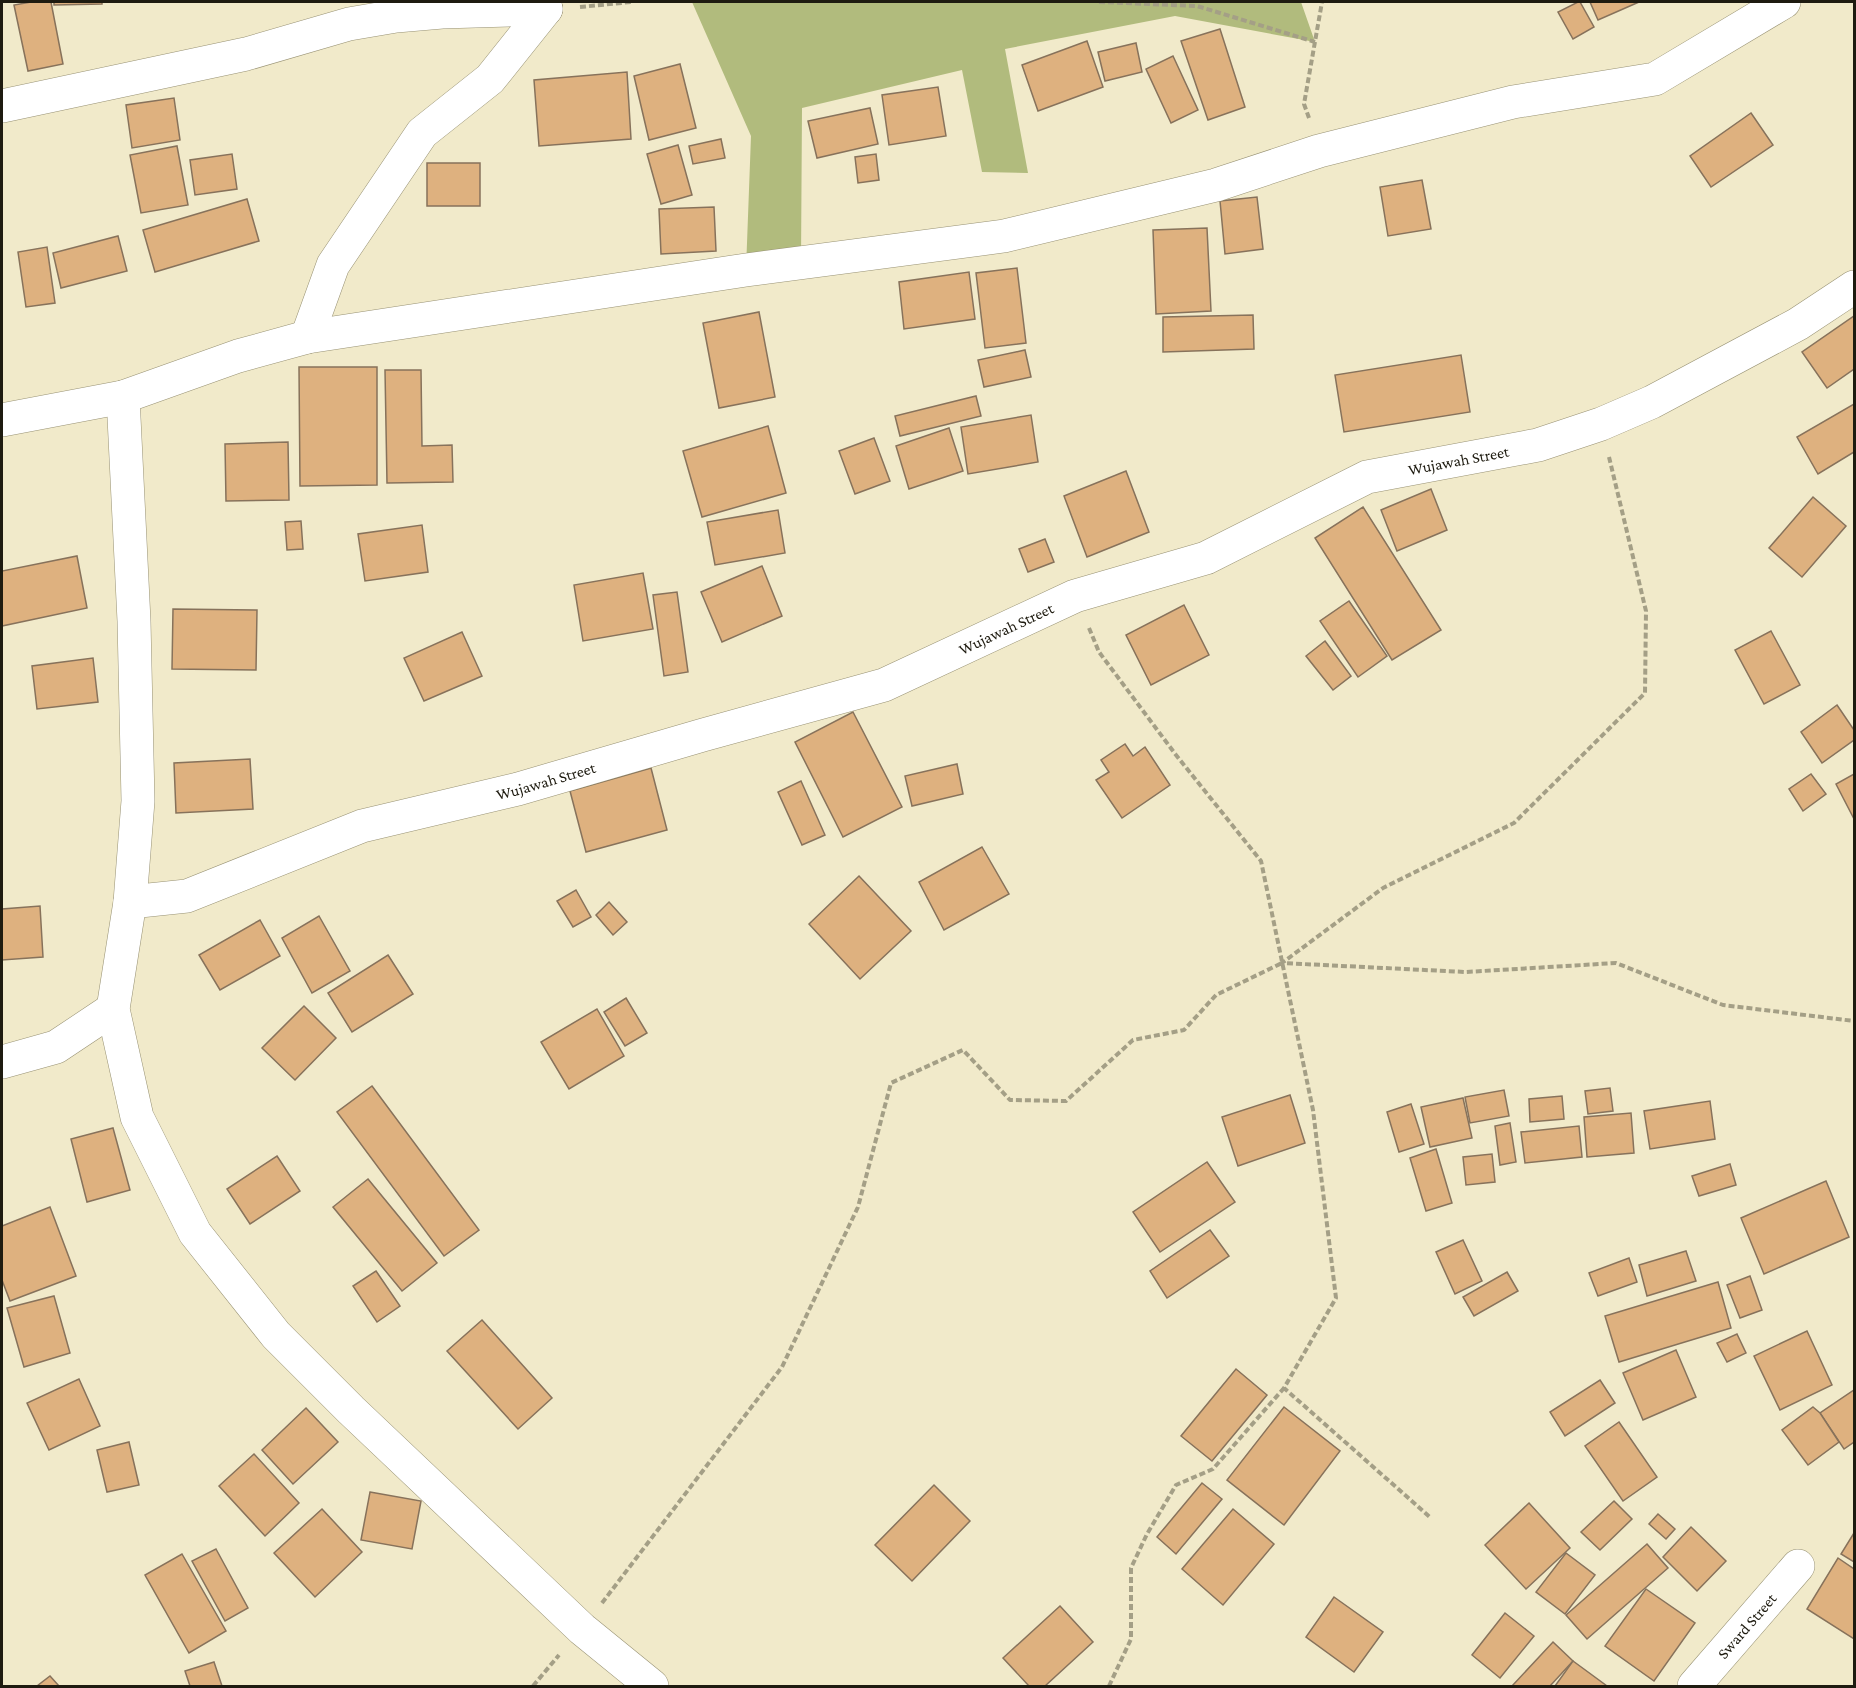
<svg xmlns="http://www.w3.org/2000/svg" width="1856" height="1688" font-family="'Crimson Pro',serif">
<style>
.forest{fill:#b1bb7d}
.building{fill:#deb17f;stroke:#87725b;stroke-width:1.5}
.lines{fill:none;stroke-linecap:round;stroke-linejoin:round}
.street-casing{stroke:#989274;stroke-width:34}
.path{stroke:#a49f86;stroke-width:4;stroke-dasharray:6 3;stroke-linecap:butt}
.street{stroke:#fff;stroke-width:33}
.labels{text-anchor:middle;stroke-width:4.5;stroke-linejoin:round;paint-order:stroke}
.street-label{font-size:16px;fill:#1e1b10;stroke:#fef7d7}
</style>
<rect width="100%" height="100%" fill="#f1eaca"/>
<path class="forest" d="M692,2H1301L1315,42L1175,16L1005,49L1028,173L982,172L962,70L802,108L801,262L746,270L751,136Z"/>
<g class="building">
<path d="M31,2H51L63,64L28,71L14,5Z"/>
<path d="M54,2H102V4L54,5Z"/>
<path d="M1578,2H1580L1594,27L1573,39L1558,12Z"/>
<path d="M1590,2H1639L1598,20Z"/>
<path d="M1220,29L1245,107L1208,120L1181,41Z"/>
<path d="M1087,41L1103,87L1038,111L1022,65Z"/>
<path d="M1136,43L1142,72L1105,81L1098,52Z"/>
<path d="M1173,56L1198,110L1171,123L1146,69Z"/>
<path d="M680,64L696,128L649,140L634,76Z"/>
<path d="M627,72L631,139L539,146L534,80Z"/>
<path d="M938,87L946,136L889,145L882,95Z"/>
<path d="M174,98L180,140L132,148L126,105Z"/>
<path d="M870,108L878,144L817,158L808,121Z"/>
<path d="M1751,113L1773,145L1711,187L1690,156Z"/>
<path d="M721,139L725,158L693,164L689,146Z"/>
<path d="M678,145L692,195L661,204L647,154Z"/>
<path d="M177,146L188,205L141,213L130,155Z"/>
<path d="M232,154L237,189L195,195L190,160Z"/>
<path d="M876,154L879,180L858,183L855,157Z"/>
<rect x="427" y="163" width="53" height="43"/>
<path d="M1422,180L1431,229L1388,236L1380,187Z"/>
<path d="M1257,197L1263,249L1225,254L1220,201Z"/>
<path d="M247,199L259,241L155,272L143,230Z"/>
<path d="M714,207L716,251L661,254L659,209Z"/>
<path d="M1207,228L1211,311L1156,314L1153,230Z"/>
<path d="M118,236L127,271L61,288L53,253Z"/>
<path d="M47,247L55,303L26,307L18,252Z"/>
<path d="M1017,268L1026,343L985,348L976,273Z"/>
<path d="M969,272L975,319L904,329L899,282Z"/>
<path d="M759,312L775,397L719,408L703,323Z"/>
<path d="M1253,315L1254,349L1163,352V317Z"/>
<path d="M1854,316V369L1827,388L1802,352Z"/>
<path d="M1025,350L1031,377L984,387L978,360Z"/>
<path d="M1461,355L1470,412L1344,432L1335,375Z"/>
<path d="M299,367H377V485L300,486Z"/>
<path d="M385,370H421L422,446L452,445L453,482L387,483Z"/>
<path d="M976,396L981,416L900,436L895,416Z"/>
<path d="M1854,404V452L1818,474L1797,437Z"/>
<path d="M1031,415L1038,462L968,474L961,427Z"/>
<path d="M768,426L786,493L702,517L683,451Z"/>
<path d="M949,428L963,471L909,489L896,446Z"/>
<path d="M874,438L890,481L855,494L839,451Z"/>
<path d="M288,442L289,500L226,501L225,444Z"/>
<path d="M1126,471L1149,532L1087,557L1064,496Z"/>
<path d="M1431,489L1447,530L1397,551L1381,510Z"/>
<path d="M1813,497L1846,526L1802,577L1769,548Z"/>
<path d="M1363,507L1441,630L1392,660L1315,538Z"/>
<path d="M778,510L785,553L715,565L707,522Z"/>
<path d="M301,521L303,549L287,550L285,522Z"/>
<path d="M422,525L428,572L365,581L358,534Z"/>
<path d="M1045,539L1054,562L1028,572L1019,549Z"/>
<path d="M77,556L87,608L2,626V571Z"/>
<path d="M762,566L782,616L722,642L701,592Z"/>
<path d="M643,573L653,629L583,641L574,585Z"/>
<path d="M677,592L688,672L664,676L653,595Z"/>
<path d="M1349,601L1387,656L1358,677L1320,621Z"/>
<path d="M1184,605L1209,655L1151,685L1126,635Z"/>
<path d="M173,609L257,610L256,670L172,669Z"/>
<path d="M1771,631L1800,685L1764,704L1735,650Z"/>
<path d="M462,632L482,676L424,701L404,658Z"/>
<path d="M1325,641L1351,676L1333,690L1306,656Z"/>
<path d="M93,658L98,702L37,709L32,666Z"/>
<path d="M1837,705L1854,730V740L1822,763L1801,732Z"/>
<path d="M853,712L902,807L843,837L795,742Z"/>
<path d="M1125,744L1133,756L1145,747L1170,785L1122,818L1096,780L1109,772L1101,760Z"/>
<path d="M250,759L253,809L176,813L174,763Z"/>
<path d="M957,764L963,794L912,806L905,776Z"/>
<path d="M651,768L667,830L586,852L570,791Z"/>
<path d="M1811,774L1826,794L1803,811L1789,789Z"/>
<path d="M1854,774V819L1836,784Z"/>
<path d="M801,781L825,835L802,845L778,792Z"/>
<path d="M982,847L1009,894L944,930L919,882Z"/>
<path d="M859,876L911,931L860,979L809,924Z"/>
<path d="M576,890L591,917L573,927L557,901Z"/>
<path d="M609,902L627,922L613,935L596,915Z"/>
<path d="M40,906L43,957L2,960V909Z"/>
<path d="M319,916L350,971L312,993L282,938Z"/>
<path d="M260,920L280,956L220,990L199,955Z"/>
<path d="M388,955L413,994L352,1032L328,993Z"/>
<path d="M626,998L647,1033L625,1046L604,1012Z"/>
<path d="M304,1006L336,1038L295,1080L262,1048Z"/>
<path d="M597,1009L624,1056L569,1089L541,1042Z"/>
<path d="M372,1086L479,1230L444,1256L337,1112Z"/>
<path d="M1610,1088L1613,1111L1588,1114L1585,1091Z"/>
<path d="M1504,1090L1509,1116L1470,1123L1465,1097Z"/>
<path d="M1290,1095L1305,1143L1238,1166L1222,1117Z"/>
<path d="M1562,1096L1564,1119L1530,1122L1529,1099Z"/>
<path d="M1463,1098L1472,1138L1430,1147L1421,1107Z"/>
<path d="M1710,1101L1715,1139L1650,1149L1644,1111Z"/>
<path d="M1411,1104L1424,1144L1399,1152L1387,1112Z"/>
<path d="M1631,1113L1634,1153L1587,1157L1584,1117Z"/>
<path d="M1510,1123L1516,1162L1500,1165L1495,1126Z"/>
<path d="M1579,1126L1582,1157L1525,1163L1521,1132Z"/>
<path d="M113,1128L130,1190L87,1202L71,1139Z"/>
<path d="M1436,1149L1452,1203L1426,1211L1410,1158Z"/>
<path d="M1492,1154L1495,1182L1466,1185L1463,1157Z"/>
<path d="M277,1156L300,1191L250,1224L227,1189Z"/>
<path d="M1207,1162L1235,1202L1160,1252L1133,1212Z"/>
<path d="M1730,1164L1736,1185L1699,1196L1692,1176Z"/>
<path d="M368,1179L437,1263L402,1291L333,1207Z"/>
<path d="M1826,1181L1849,1237L1764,1274L1741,1218Z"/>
<path d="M50,1207L76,1276L10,1301L2,1280V1226Z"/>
<path d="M1210,1230L1229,1256L1167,1298L1150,1271Z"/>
<path d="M1463,1240L1482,1281L1455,1294L1436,1252Z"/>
<path d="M1686,1251L1696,1281L1647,1296L1639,1265Z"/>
<path d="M1629,1258L1637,1282L1598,1296L1589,1273Z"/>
<path d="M376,1271L400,1306L377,1322L353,1286Z"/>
<path d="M1507,1272L1518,1291L1474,1316L1463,1297Z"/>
<path d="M1750,1276L1762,1310L1740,1318L1727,1285Z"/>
<path d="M1718,1282L1731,1328L1619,1362L1605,1316Z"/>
<path d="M54,1296L70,1353L24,1367L7,1308Z"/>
<path d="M482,1320L552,1398L518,1429L447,1351Z"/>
<path d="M1807,1331L1832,1385L1780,1410L1754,1356Z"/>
<path d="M1737,1334L1746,1353L1727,1362L1717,1343Z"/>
<path d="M1676,1350L1696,1397L1643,1420L1623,1373Z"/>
<path d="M1236,1369L1267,1395L1212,1461L1181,1436Z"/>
<path d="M79,1379L100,1426L49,1450L27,1403Z"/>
<path d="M1600,1380L1615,1403L1565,1436L1550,1412Z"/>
<path d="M1854,1390V1442L1844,1449L1820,1413Z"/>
<path d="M1284,1407L1340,1451L1284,1525L1227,1480Z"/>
<path d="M1813,1407L1820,1413L1839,1442L1808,1465L1782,1430Z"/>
<path d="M306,1408L338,1442L293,1484L262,1450Z"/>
<path d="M1619,1422L1657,1477L1623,1501L1585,1446Z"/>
<path d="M129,1442L139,1485L107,1492L97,1450Z"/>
<path d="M254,1454L299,1503L265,1536L219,1486Z"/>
<path d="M1202,1483L1222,1499L1176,1554L1157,1537Z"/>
<path d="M934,1485L970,1521L912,1581L875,1545Z"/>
<path d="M370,1492L421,1501L412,1549L361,1540Z"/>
<path d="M1614,1501L1632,1519L1600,1550L1581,1532Z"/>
<path d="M1529,1503L1570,1548L1526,1589L1485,1545Z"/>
<path d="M322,1509L362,1552L315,1597L274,1553Z"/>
<path d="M1233,1509L1274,1544L1223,1605L1182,1569Z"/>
<path d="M1658,1514L1675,1529L1666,1539L1649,1524Z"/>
<path d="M1691,1527L1726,1561L1697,1591L1663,1557Z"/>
<path d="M1854,1533V1562L1841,1554Z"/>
<path d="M1647,1544L1668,1568L1587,1639L1566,1615Z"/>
<path d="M216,1549L248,1608L225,1621L192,1561Z"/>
<path d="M1566,1553L1595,1575L1565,1614L1536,1592Z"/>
<path d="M182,1554L226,1631L189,1653L145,1575Z"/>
<path d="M1838,1558L1854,1569V1639L1807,1609Z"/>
<path d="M1646,1589L1695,1623L1654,1681L1605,1646Z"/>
<path d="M1334,1597L1383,1632L1354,1672L1306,1637Z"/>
<path d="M1060,1606L1093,1642L1045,1686H1029L1003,1658Z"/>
<path d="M1505,1613L1534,1636L1500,1678L1472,1655Z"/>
<path d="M1553,1642L1573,1661L1550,1686H1512Z"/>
<path d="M1573,1661L1607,1686H1555Z"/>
<path d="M214,1662L222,1686H190L185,1671Z"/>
<path d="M50,1676L59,1686H37Z"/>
</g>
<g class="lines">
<defs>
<g id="street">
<path d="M2,106L246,54L349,24L396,16L442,12L546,9"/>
<path d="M307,337L333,265L422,133L490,79L546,9"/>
<path d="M123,397L134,621L138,801L130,902L113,1009L137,1117L195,1233L276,1335L351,1410L582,1629L652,1686"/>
<path d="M2,420L123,397L238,356L307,337L746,270L1004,236L1216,185L1319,151L1513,102L1655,79L1784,2"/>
<path id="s1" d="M130,902L187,896L362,826L518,789L703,735L884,685L1075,596L1206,558L1367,477L1538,445L1601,424L1652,402L1798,324L1854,287"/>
<path d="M2,1062L56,1047L113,1009"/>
<path id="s2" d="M1694,1686L1798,1566"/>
</g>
</defs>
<use href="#street" class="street-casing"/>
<g class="path">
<path d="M1099,2L1197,6L1315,42"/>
<path d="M580,7L631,2"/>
<path d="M1309,118L1304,104L1322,2"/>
<path d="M1609,457L1646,611L1645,693L1514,823L1383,888L1282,963L1466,972L1616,963L1723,1005L1854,1021"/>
<path d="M1089,628L1099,652L1176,755L1261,861L1313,1110L1336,1298L1284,1388L1431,1518"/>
<path d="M602,1603L782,1367L858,1207L891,1083L963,1050L1010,1100L1066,1101L1133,1040L1184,1030L1216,995L1282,963"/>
<path d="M533,1686L559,1655"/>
<path d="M1109,1686L1131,1639V1568L1147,1534L1176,1485L1213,1469L1284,1388"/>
</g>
<use href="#street" class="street"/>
</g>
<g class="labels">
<g class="street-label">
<text dy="6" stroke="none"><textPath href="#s1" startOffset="1407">Wujawah Street</textPath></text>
<text dy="6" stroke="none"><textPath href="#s1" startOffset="921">Wujawah Street</textPath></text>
<text dy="6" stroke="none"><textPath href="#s1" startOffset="435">Wujawah Street</textPath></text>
<text dy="6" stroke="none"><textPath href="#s2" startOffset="80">Sward Street</textPath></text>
</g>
</g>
<rect width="1856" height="1688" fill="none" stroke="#1e1b10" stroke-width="6"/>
</svg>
